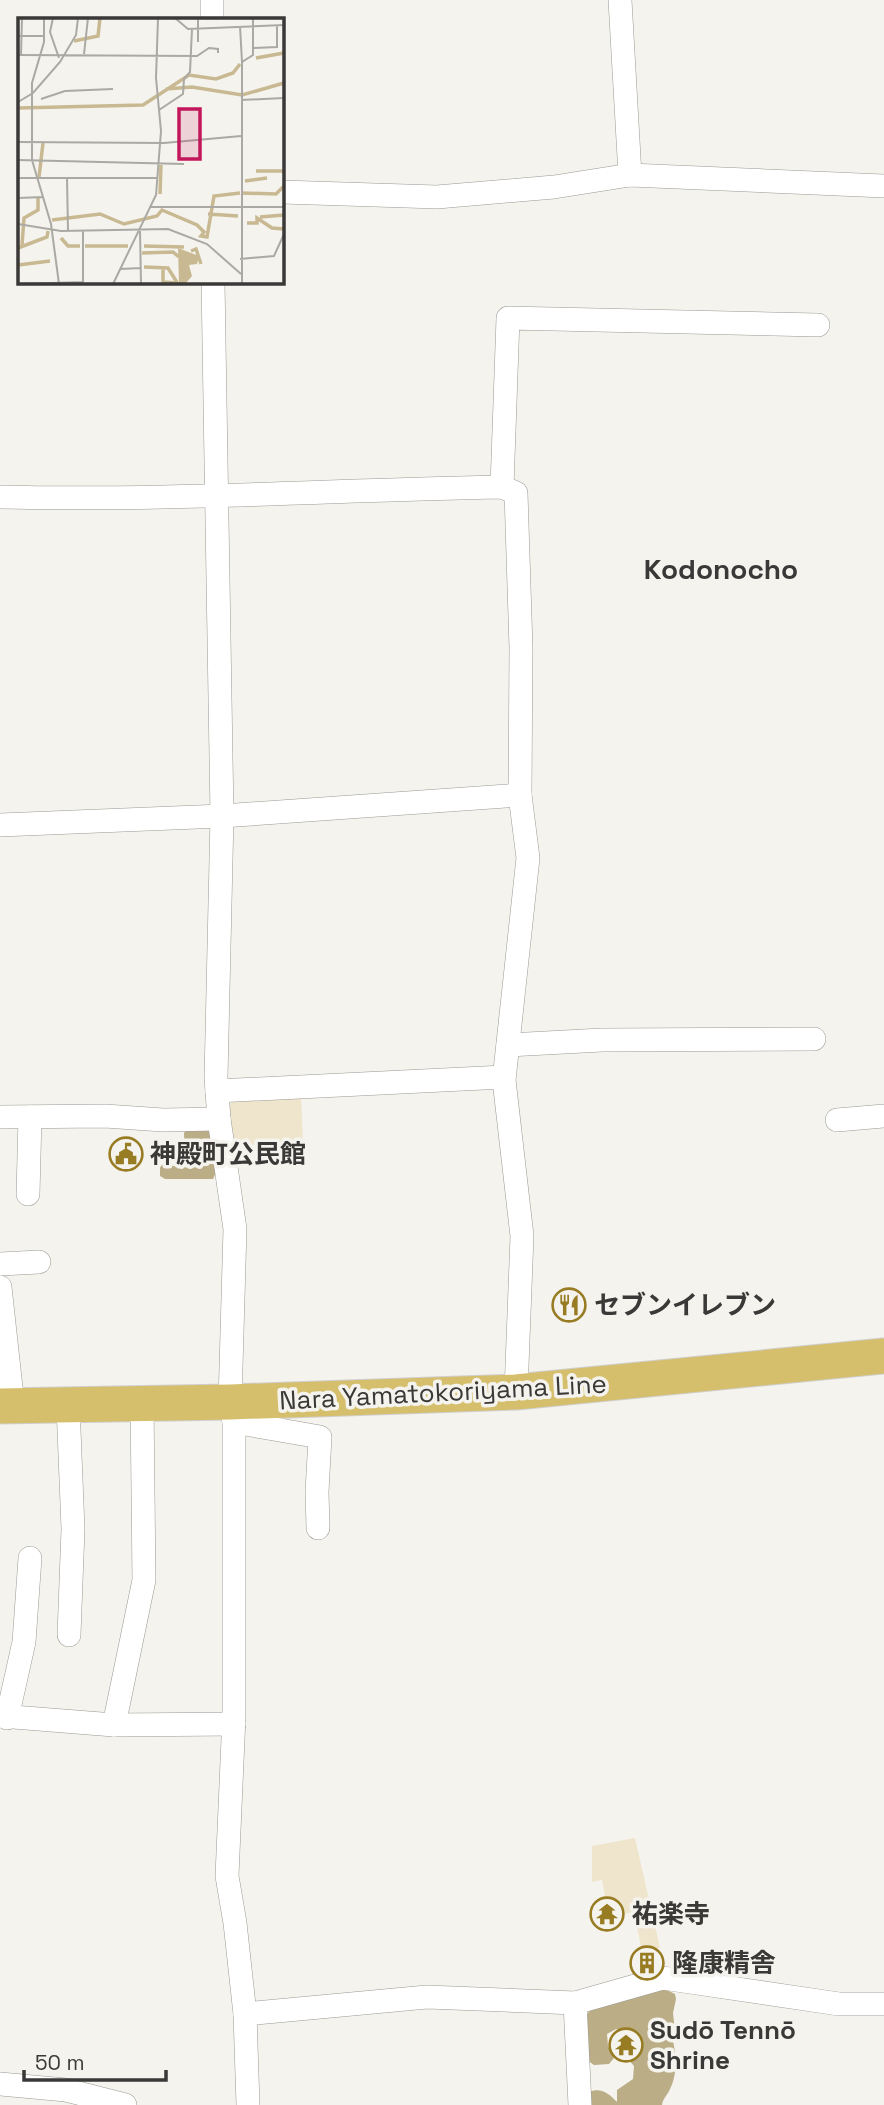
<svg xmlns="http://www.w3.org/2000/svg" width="884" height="2105" font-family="'Space Grotesk','Noto Sans JP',sans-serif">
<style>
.green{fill:#eee5cc}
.forest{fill:#bbad86}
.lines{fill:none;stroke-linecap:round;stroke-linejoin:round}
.minor-casing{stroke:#9b9994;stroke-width:24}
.primary-casing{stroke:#d0cfcf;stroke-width:37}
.minor{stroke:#fff;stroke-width:23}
.primary{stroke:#d5bf6c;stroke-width:35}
.labels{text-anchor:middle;stroke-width:7;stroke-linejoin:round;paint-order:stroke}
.poi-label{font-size:26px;font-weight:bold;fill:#3a3937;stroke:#f5f3ed;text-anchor:start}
.street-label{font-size:26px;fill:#3a3937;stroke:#f5f3ed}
.neighbourhood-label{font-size:28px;font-weight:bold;fill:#3a3937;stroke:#f5f3ed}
.inset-river{fill:none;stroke:#c8b992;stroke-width:3.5}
.inset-road{fill:none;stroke:#aaa9a4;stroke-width:2}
.view{fill:#c2185b;fill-opacity:0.15;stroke:#c2185b;stroke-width:3.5}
.inset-edge{fill:none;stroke:#3a3937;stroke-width:3.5}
</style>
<rect width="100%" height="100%" fill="#f5f3ed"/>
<g class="green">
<path d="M301,1094L303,1144L228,1145V1106L238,1096Z"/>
<path d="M635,1838L660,1948L642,1951L634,1912L609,1916L602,1880L592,1882V1846Z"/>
</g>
<g class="forest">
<path d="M211,1122L216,1148L212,1156L218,1168L213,1179H165L160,1176V1167L165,1162L174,1166L185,1165L184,1133L188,1128Z"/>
<path d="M665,1989L675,1994L676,1999L673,2013L675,2031L672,2036C676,2053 678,2073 670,2089C667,2096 663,2098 662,2105H583L588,2092C602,2087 608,2093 617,2102V2090L633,2079L634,2066L626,2057V2043L630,2035L616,2029L607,2034L608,2046L614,2058L609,2064L594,2065L587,2060C585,2049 580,2032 584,2022C594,1989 638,1992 665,1989Z"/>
</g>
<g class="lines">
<defs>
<g id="minor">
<path d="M212,0V19"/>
<path d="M620,0L630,175"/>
<path d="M282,192L437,197L554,187L630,175L884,186"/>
<path d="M213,282L222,816L216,1078L219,1119L235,1229L230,1402L234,1422V1716L227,1876L235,1923L245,2014L427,1997L575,2003L663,1978L839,2004H884"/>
<path d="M502,487L508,318L818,325"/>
<path d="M0,497C167,501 335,490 502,487L516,493L521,648L520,795L528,858L504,1080L522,1236L516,1392"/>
<path d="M0,825L222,816L520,795"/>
<path d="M508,1045L602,1040L814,1039"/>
<path d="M217,1091L504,1077"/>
<path d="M0,1117L105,1116L163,1120L219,1119"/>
<path d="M837,1120L884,1116"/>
<path d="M28,1194L30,1117"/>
<path d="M0,1264L39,1262"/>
<path d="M0,1287L13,1406"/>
<path d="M68,1405L73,1529L69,1635"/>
<path d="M234,1422L320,1437L317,1492L318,1528"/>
<path d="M0,1716L114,1725L234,1724"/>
<path d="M7,1718L24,1642L30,1558"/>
<path d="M114,1725L144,1580L142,1403"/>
<path d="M575,2003L580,2105"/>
<path d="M245,2014L248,2105"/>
<path d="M0,2084L66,2090L125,2105"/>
</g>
<path id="primary" d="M0,1406L230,1402L516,1392L884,1356"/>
</defs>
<use href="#minor" class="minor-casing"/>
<use href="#primary" class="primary-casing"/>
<use href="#minor" class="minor"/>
<use href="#primary" class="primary"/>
</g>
<defs>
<symbol id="civic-ring" viewBox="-11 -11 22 22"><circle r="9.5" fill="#f5f3ed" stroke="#987c24" stroke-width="1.5"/><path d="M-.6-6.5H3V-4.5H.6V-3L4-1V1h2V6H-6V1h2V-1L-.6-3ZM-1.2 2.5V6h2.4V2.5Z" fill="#987c24"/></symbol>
<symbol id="restaurant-ring" viewBox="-11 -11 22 22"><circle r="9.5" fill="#f5f3ed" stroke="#987c24" stroke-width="1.5"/><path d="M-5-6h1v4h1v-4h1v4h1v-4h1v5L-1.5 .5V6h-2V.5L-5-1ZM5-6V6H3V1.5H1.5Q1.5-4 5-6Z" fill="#987c24"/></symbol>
<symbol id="temple-ring" viewBox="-11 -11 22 22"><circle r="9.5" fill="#f5f3ed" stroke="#987c24" stroke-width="1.5"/><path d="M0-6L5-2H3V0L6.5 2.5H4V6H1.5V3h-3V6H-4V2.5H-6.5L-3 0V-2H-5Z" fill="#987c24"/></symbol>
<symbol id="building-ring" viewBox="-11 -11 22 22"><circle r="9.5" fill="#f5f3ed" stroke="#987c24" stroke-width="1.5"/><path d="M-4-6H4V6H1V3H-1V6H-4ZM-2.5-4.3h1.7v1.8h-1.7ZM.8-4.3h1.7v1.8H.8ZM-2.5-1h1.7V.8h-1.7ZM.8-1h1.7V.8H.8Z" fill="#987c24"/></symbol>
</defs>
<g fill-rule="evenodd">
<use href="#civic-ring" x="107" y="1135" width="38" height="38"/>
<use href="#restaurant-ring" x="550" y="1286" width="38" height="38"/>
<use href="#temple-ring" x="588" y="1895" width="38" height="38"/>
<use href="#building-ring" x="628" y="1944" width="38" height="38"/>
<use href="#temple-ring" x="607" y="2026" width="38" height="38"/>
</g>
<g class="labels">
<g class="poi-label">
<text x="150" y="1163">神殿町公民館</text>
<text x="594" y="1314">セブンイレブン</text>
<text x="632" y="1923">祐楽寺</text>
<text x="672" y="1972">隆康精舎</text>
<text x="650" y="2039">Sudō Tennō<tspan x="650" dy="30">Shrine</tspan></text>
</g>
<g class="street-label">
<text transform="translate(443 1392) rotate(-3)" y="9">Nara Yamatokoriyama Line</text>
</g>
<g class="neighbourhood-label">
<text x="721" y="579">Kodonocho</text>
</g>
</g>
<g transform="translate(18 18)">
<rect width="266" height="266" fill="#f5f3ed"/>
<path d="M160,230L181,238L179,246L171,247L174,258L168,265L161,266Z" fill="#c8b992"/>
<path class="inset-river" d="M56,23L80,18L82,0M238,40L266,35M148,71L174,69L224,77L266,65M0,90L125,87L171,57L198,61L215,55L222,46M238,153H266M21,159L25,125M227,163L249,160M223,175L258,176L266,168M142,176L143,147M190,196L220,198M242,199L266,197M34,202L82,196L106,206L139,198L144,192L179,207L186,214L183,218L189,219L196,178L222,175M229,205H239V200L254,210L266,211M43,220L50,228H62M4,227L6,200L20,192V179M67,228H110M126,228L166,229M0,230L29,219L30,213M173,233L178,231L183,246M124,235L155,234L161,239M0,247L32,243M126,249L150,250L160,266M145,250V264L159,265"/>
<path class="inset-road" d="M26,0V24L14,65V142L33,206L41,266M35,0L32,14L41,40M157,0L170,11L266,7M222,8L224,44M1,18H26M180,24V0M235,30L259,29V7M66,36L70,0M0,37L179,38L191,30L200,31V35M3,37L4,0M23,81L47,73L95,71M223,82L266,80M0,84L15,75L42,44L58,17L60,0M141,92L165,76L166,61L172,54L174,11M0,124L146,125L223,118M0,142L166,146M0,160H139M49,160L50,213M0,180L25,179M133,189H266M0,206L43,213L150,211L189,226L223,256M122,213L123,266M222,241L256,238L266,216M102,251L123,250M2,266L65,264V213M95,266L138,177L143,113L138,60L140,0M224,266V44L235,37V0"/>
<path class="view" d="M161,91H182V141H161Z"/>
<rect width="266" height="266" class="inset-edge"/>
</g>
<path d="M24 2070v10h142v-10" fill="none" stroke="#3a3937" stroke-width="3.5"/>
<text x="35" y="2070" font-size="21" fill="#3a3937" stroke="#f5f3ed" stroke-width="5" paint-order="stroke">50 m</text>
</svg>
